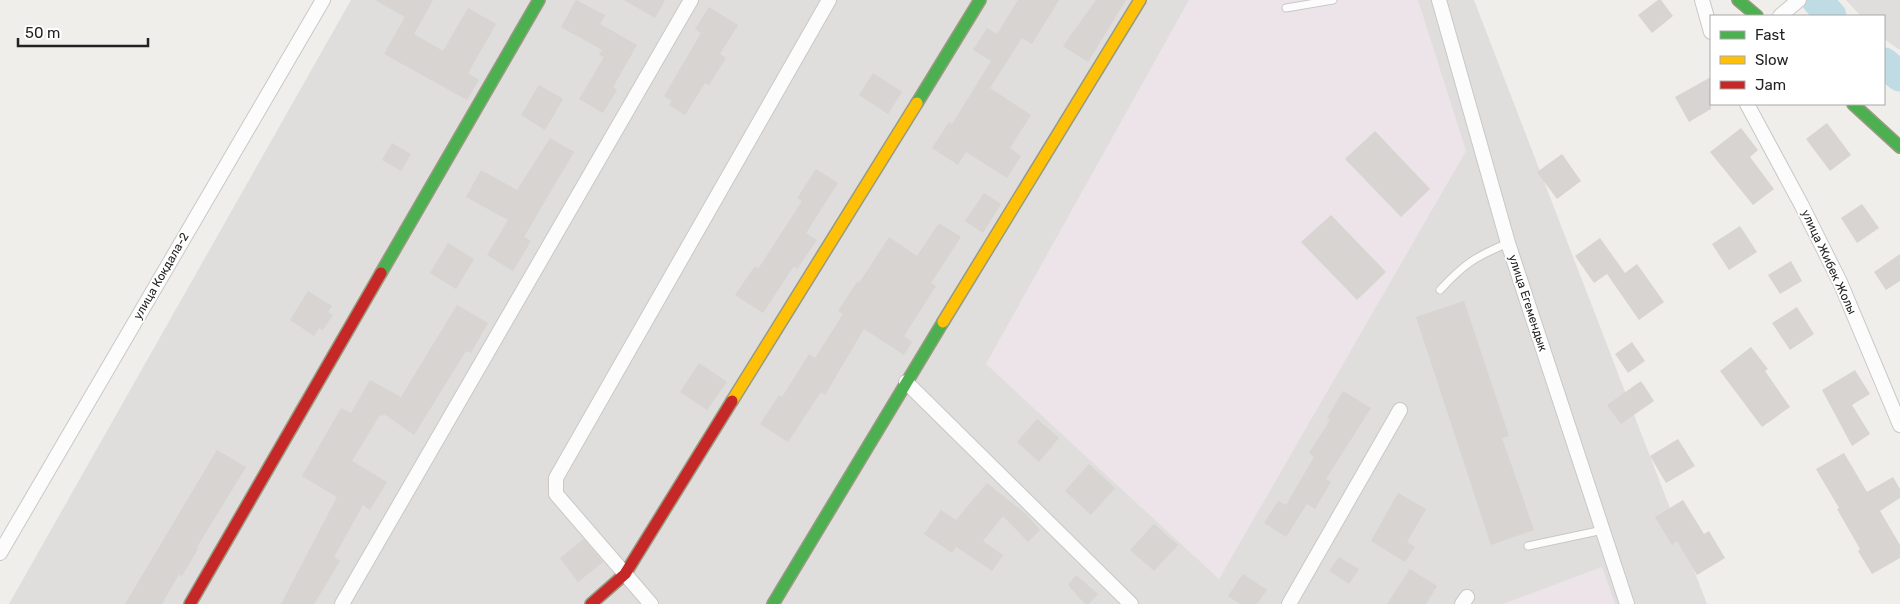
<svg xmlns="http://www.w3.org/2000/svg" width="1900" height="604" font-family="Rubik,sans-serif">
<style>
.residential{fill:#dfdedc}
.industrial{fill:#ede4e9}
.lines{fill:none;stroke-linecap:round;stroke-linejoin:round}
.river{stroke:#bfdbe3;stroke-width:31}
.building{fill:#d7d4d2}
.lane-casing{stroke:#c9c8c7;stroke-width:9}
.street-casing{stroke:#c9c8c7;stroke-width:16}
.fast-casing{stroke:#999a82;stroke-width:14}
.slow-casing{stroke:#999a82;stroke-width:14}
.jam-casing{stroke:#999a82;stroke-width:14}
.lane{stroke:#fdfcfc;stroke-width:7}
.street{stroke:#fdfcfc;stroke-width:14}
.fast{stroke:#4caf50;stroke-width:11}
.slow{stroke:#ffc107;stroke-width:11}
.jam{stroke:#c62828;stroke-width:11}
.labels{text-anchor:middle;stroke-width:4;stroke-linejoin:round;paint-order:stroke}
.street-label{font-size:12px;fill:#222;stroke:#fff}
</style>
<rect width="100%" height="100%" fill="#f0eeeb"/>
<g class="residential">
<path d="M351,0H1474L1707,604H9Z"/>
<path d="M1846,0H1900V50L1884,39V16H1861Z"/>
</g>
<g class="industrial">
<path d="M1189,0H1418L1466,151L1219,579L986,364Z"/>
<path d="M1602,567L1615,604H1503Z"/>
</g>
<g class="lines">
<g class="river">
<path d="M1817,0L1831,16"/>
<path d="M1884,63L1900,76"/>
</g>
</g>
<g class="building">
<path d="M375,0H433L414,34L443,51L468,8L496,24L468,73L479,80L467,100L384,54L405,17Z"/>
<path d="M576,0L605,15L600,24L637,45L613,87L617,90L603,113L579,99L604,57L599,55L602,50L561,27Z"/>
<path d="M624,0H665L655,18Z"/>
<path d="M1018,0H1059L1032,44L1022,38L990,88L1031,115L1010,148L1021,156L1007,178L966,152L958,165L932,148L949,122L952,124L991,61L973,50L987,28L997,34Z"/>
<path d="M1096,0H1126L1088,62L1063,46Z"/>
<path d="M1658,0H1661L1673,16L1652,33L1638,15Z"/>
<path d="M709,7L738,25L720,54L726,58L709,85L705,83L685,115L669,105L672,101L664,96L701,33L695,29Z"/>
<path d="M873,73L902,92L888,114L859,95Z"/>
<path d="M1711,77V109L1689,122L1675,97Z"/>
<path d="M539,85L563,99L545,130L521,115Z"/>
<path d="M1827,123L1851,155L1830,171L1806,139Z"/>
<path d="M1741,128L1758,150L1750,157L1774,189L1753,205L1710,152Z"/>
<path d="M1375,131L1430,189L1401,217L1345,159Z"/>
<path d="M550,138L574,152L524,237L531,241L513,271L487,255L508,220L466,197L481,170L517,190Z"/>
<path d="M392,143L411,154L401,171L382,160Z"/>
<path d="M1562,154L1581,181L1557,199L1537,172Z"/>
<path d="M816,169L838,183L806,233L817,240L797,269L794,266L763,313L735,295L755,266L758,269L802,201L797,198Z"/>
<path d="M984,193L1001,204L983,233L965,221Z"/>
<path d="M1862,204L1879,228L1857,243L1841,218Z"/>
<path d="M1331,215L1386,272L1357,300L1301,242Z"/>
<path d="M939,223L961,237L931,283L936,286L904,336L912,342L904,355L864,329L825,395L821,392L788,442L760,424L779,395L782,397L809,354L815,358L843,314L838,311L857,282L859,283L889,237L917,256Z"/>
<path d="M1740,226L1757,252L1729,270L1712,244Z"/>
<path d="M1600,238L1625,273L1637,264L1664,302L1639,320L1607,274L1594,283L1575,256Z"/>
<path d="M448,243L474,259L456,289L430,273Z"/>
<path d="M1900,254V281L1886,290L1874,272Z"/>
<path d="M1791,261L1802,281L1780,294L1768,275Z"/>
<path d="M308,291L332,306L328,312L333,315L323,330L319,328L314,336L290,320Z"/>
<path d="M1464,301L1509,436L1502,438L1534,530L1491,545L1416,317Z"/>
<path d="M457,305L488,323L471,353L466,351L414,435L384,414L382,416L380,415L352,461L387,482L370,510L363,505L334,557L340,561L314,604H281L337,497L302,476L341,408L351,413L370,380L401,397Z"/>
<path d="M1797,307L1814,334L1790,350L1772,323Z"/>
<path d="M1632,342L1645,361L1628,373L1615,354Z"/>
<path d="M1751,347L1768,369L1765,371L1790,407L1762,427L1720,371Z"/>
<path d="M699,363L727,382L707,410L680,392Z"/>
<path d="M1855,370L1870,394L1852,405L1870,434L1852,446L1822,390Z"/>
<path d="M1641,381L1654,401L1621,424L1607,405Z"/>
<path d="M1343,391L1371,408L1326,479L1331,482L1315,509L1307,504L1286,537L1264,523L1278,501L1286,505L1314,457L1309,453L1330,420L1327,418Z"/>
<path d="M1037,419L1059,438L1039,462L1017,442Z"/>
<path d="M1678,439L1695,466L1666,483L1650,456Z"/>
<path d="M217,450L246,467L197,547L198,549L182,576L179,574L162,604H125Z"/>
<path d="M1844,453L1867,492L1893,477L1900,489V498L1880,511L1900,545V558L1872,574L1858,551L1860,549L1837,509L1839,508L1816,469Z"/>
<path d="M1089,464L1115,488L1091,515L1065,491Z"/>
<path d="M987,483L1026,514L1040,530L1028,542L1003,516L983,541L1003,555L992,571L956,547L952,553L924,534L941,510L956,520Z"/>
<path d="M1398,493L1426,509L1407,542L1415,547L1405,562L1371,541Z"/>
<path d="M1683,500L1704,534L1709,531L1725,558L1697,575L1677,541L1672,545L1655,517Z"/>
<path d="M1154,524L1178,545L1154,571L1130,550Z"/>
<path d="M584,539L603,562L578,582L560,558Z"/>
<path d="M1339,557L1359,569L1349,584L1329,571Z"/>
<path d="M1410,569L1437,586L1426,604H1387Z"/>
<path d="M1243,574L1267,590L1257,604H1240L1228,596Z"/>
<path d="M1076,575L1098,594L1089,604H1085L1068,585Z"/>
</g>
<g class="lines">
<defs>
<g id="lane">
<path d="M1286,8L1333,0"/>
<path d="M1440,290C1465,263 1475,257 1508,243"/>
<path d="M1528,546L1603,530"/>
</g>
<g id="street">
<path d="M1439,0L1508,243L1627,604"/>
<path d="M1702,0L1711,32"/>
<path d="M1780,16L1799,0"/>
<path d="M1747,104L1801,204L1840,282L1900,425"/>
<path d="M906,382L1131,604"/>
<path d="M0,553L323,0"/>
<path d="M342,604L691,0"/>
<path d="M651,604L556,494V478L829,0"/>
<path d="M1289,604L1400,410"/>
<path d="M1462,604L1467,597"/>
</g>
<g id="fast">
<path d="M1738,0L1757,16"/>
<path d="M917,103L980,0"/>
<path d="M1853,104L1900,147"/>
<path d="M381,273L539,0"/>
<path d="M773,604L943,322"/>
</g>
<g id="slow">
<path d="M943,322L1140,0"/>
<path d="M732,401L917,103"/>
</g>
<g id="jam">
<path d="M190,604L381,273"/>
<path d="M591,604L625,574L732,401"/>
</g>
</defs>
<use href="#lane" class="lane-casing"/>
<use href="#street" class="street-casing"/>
<use href="#fast" class="fast-casing"/>
<use href="#slow" class="slow-casing"/>
<use href="#jam" class="jam-casing"/>
<use href="#lane" class="lane"/>
<use href="#street" class="street"/>
<use href="#fast" class="fast"/>
<use href="#slow" class="slow"/>
<use href="#jam" class="jam"/>
</g>
<g class="labels">
<g class="street-label">
<text transform="translate(1829 262) rotate(65)" y="4">улица Жибек Жолы</text>
<text transform="translate(161 276) rotate(-60)" y="4">улица Кокдала-2</text>
<text transform="translate(1528 303) rotate(72)" y="4">улица Егемендык</text>
</g>
</g>
<rect x="1710" y="15" width="175" height="90" fill="#ffffff" stroke="#a7a7a7"/>
<rect x="1720" y="31" width="25" height="8" fill="#4caf50" stroke="#a7a7a7"/>
<text x="1755" y="40" font-size="15" fill="#222222">Fast</text>
<rect x="1720" y="56" width="25" height="8" fill="#ffc107" stroke="#a7a7a7"/>
<text x="1755" y="65" font-size="15" fill="#222222">Slow</text>
<rect x="1720" y="81" width="25" height="8" fill="#c62828" stroke="#a7a7a7"/>
<text x="1755" y="90" font-size="15" fill="#222222">Jam</text>
<path d="M18 38v8h130v-8" fill="none" stroke="#222222" stroke-width="2.5"/>
<text x="25" y="38" font-size="15" fill="#222222" stroke="#ffffff" stroke-width="4" paint-order="stroke">50 m</text>
</svg>
